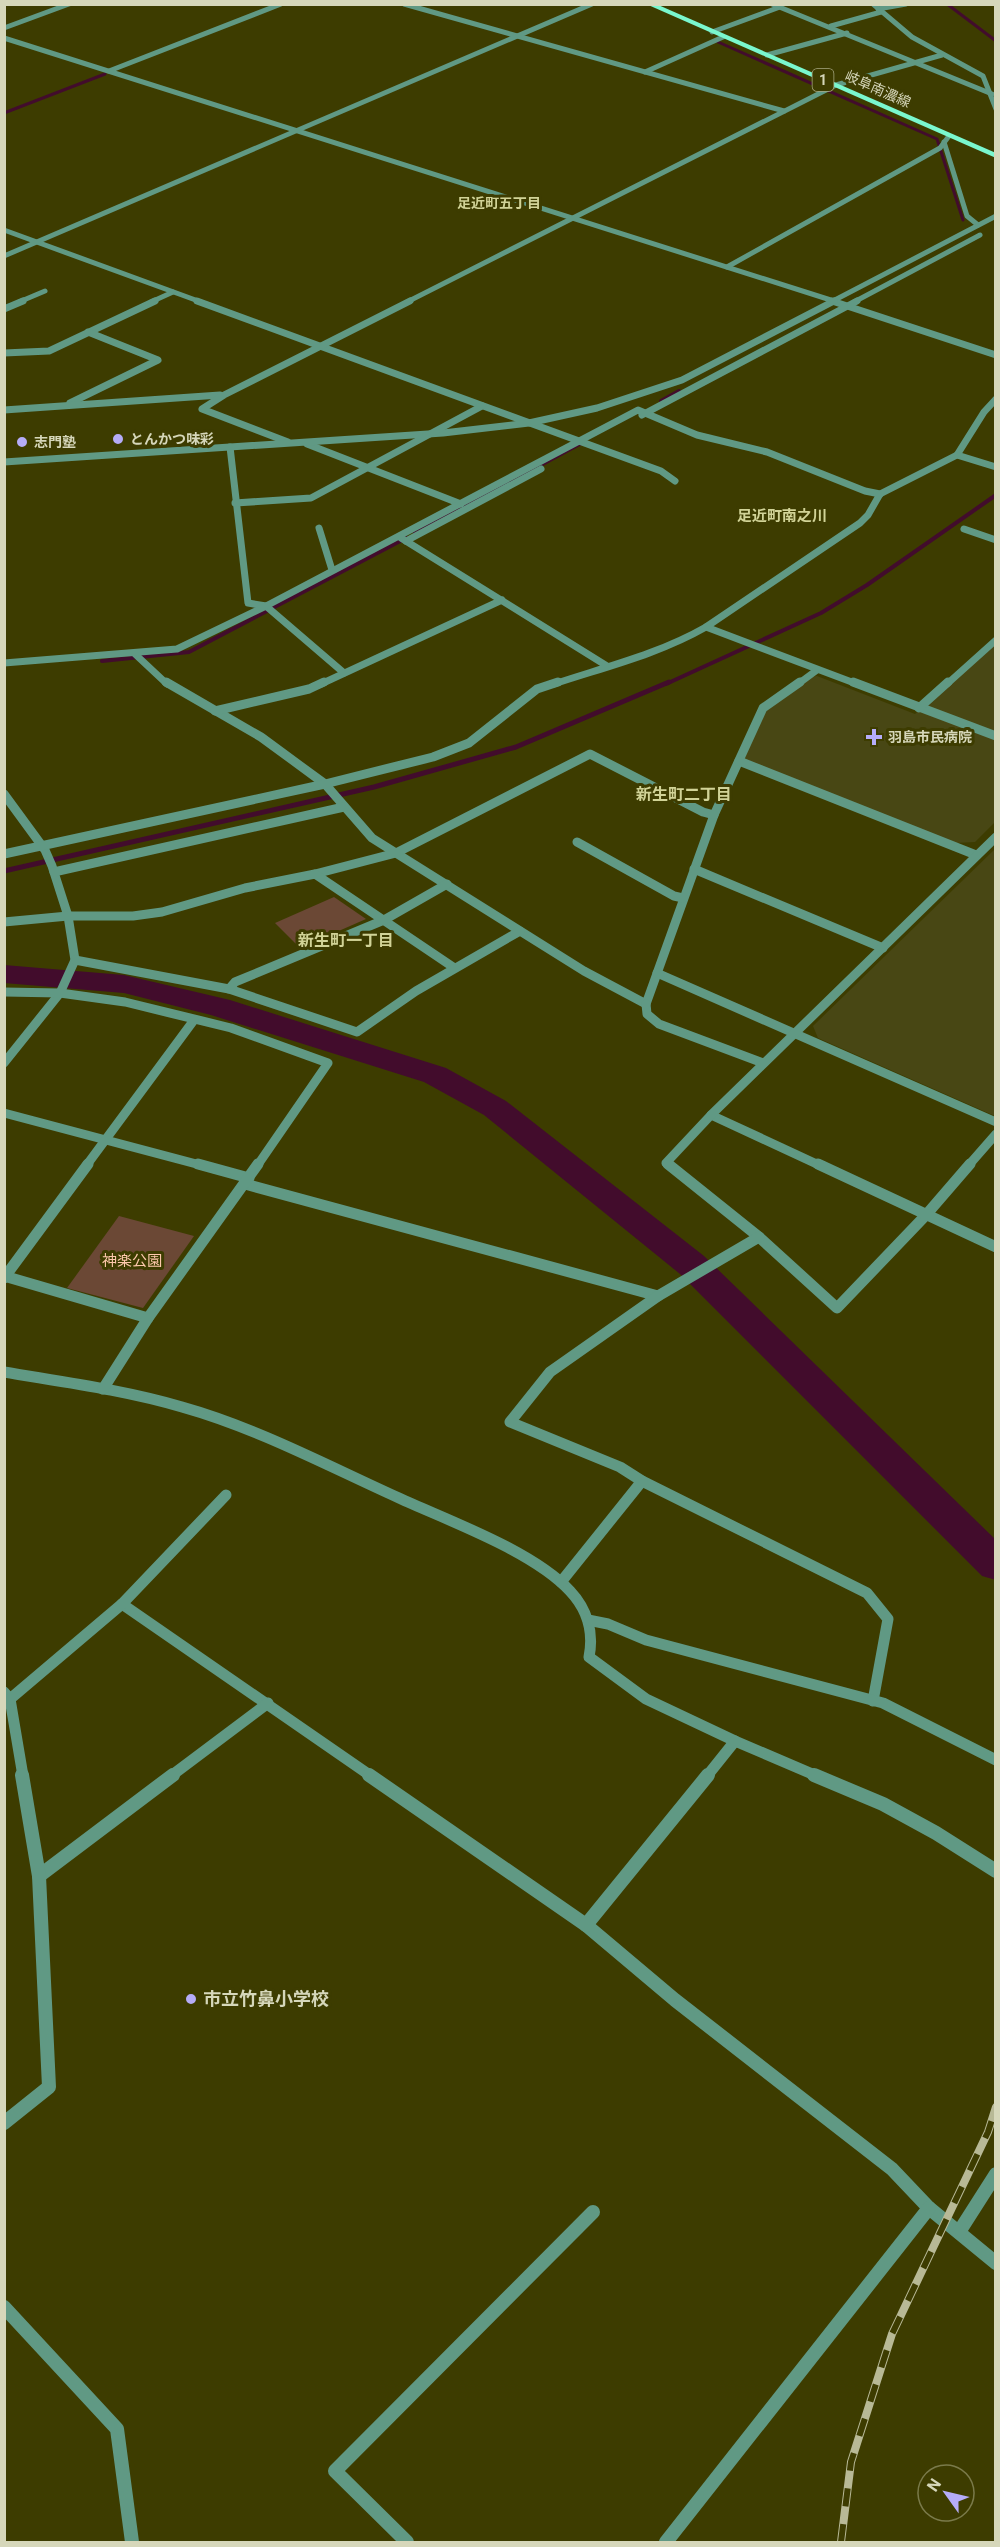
<svg xmlns="http://www.w3.org/2000/svg" width="1000" height="2547" font-family="Roboto,'Noto Sans JP',sans-serif">
<style>
.built{fill:#484714}
.green{fill:#6b4835}
.lines{fill:none;stroke-linecap:round;stroke-linejoin:round}
.stream-far2{stroke:#420c2c;stroke-width:3}
.stream-far1{stroke:#420c2c;stroke-width:4}
.stream{stroke:#420c2c;stroke-width:5}
.river{fill:#420c2c;fill-rule:evenodd}
.minor-far4{stroke:#609984;stroke-width:5}
.minor-far3{stroke:#609984;stroke-width:7}
.minor-far2{stroke:#609984;stroke-width:9}
.minor-far1{stroke:#609984;stroke-width:11}
.minor{stroke:#609984;stroke-width:14}
.major{fill:#7af7ce;fill-rule:evenodd}
.rail-casing{stroke:#b8b996;stroke-width:8}
.rail{stroke:#3d3c00;stroke-width:6;stroke-dasharray:18;stroke-linecap:butt}
.poi-dot{fill:#b5acf8;stroke:#3d3c00;stroke-width:2}
.labels{text-anchor:middle;stroke-width:6;stroke-linejoin:round;paint-order:stroke}
.shield{fill:#3d3c00;stroke:#a8a882;stroke-width:1.5}
.shield-label{font-size:14px;font-weight:bold;fill:#d6d7ba}
.far-street-label{font-size:14px;fill:#d6d7ba;stroke:#3d3c00}
.far-neighbourhood-label{font-size:14px;font-weight:bold;fill:#d1d397;stroke:#3d3c00}
.far-poi-label{font-size:14px;font-weight:bold;fill:#d6d7ba;stroke:#3d3c00;text-anchor:start}
.far-quarter-label{font-size:15px;font-weight:bold;fill:#d1d397;stroke:#3d3c00}
.park-label{font-size:15px;fill:#fdc8ac;stroke:#3d3c00}
.neighbourhood-label{font-size:16px;font-weight:bold;fill:#d1d397;stroke:#3d3c00}
.near-poi-label{font-size:18px;font-weight:bold;fill:#d6d7ba;stroke:#3d3c00;text-anchor:start}
</style>
<rect width="100%" height="100%" fill="#3d3c00"/>
<g class="built">
<path d="M995,644V822L975,842L955,843L742,760L767,709L811,677L817,676L915,714Z"/>
<path d="M995,849V1116L818,1038L813,1026Z"/>
</g>
<g class="green">
<path d="M334,897L366,919L300,948L275,923Z"/>
<path d="M119,1216L194,1236L143,1308L67,1288Z"/>
</g>
<g class="lines">
<g class="stream-far2">
<path d="M947,4L996,41"/>
<path d="M718,42L937,139L963,220"/>
<path d="M4,113L105,74"/>
</g>
<g class="stream-far1">
<path d="M661,401L679,391"/>
<path d="M415,533L585,441"/>
<path d="M102,661L189,652L406,538"/>
<path d="M666,684L821,613L867,585L996,495"/>
</g>
<path class="stream" d="M4,871L374,787L516,747L669,682"/>
<path class="river" d="M4,965L124,975L230,1000L446,1068L506,1101L704,1256L996,1540V1580L982,1576L680,1274L484,1115L424,1082L211,1015L124,993L4,983Z"/>
<g class="minor-far4">
<path d="M404,4L784,111"/>
<path d="M772,4L992,94"/>
<path d="M873,4L912,37L983,76L996,109"/>
<path d="M878,9L906,4"/>
<path d="M831,26L881,12"/>
<path d="M4,28L69,4"/>
<path d="M712,32L780,7"/>
<path d="M4,38L837,302"/>
<path d="M767,55L847,33"/>
<path d="M109,71L281,4"/>
<path d="M645,72L723,37"/>
<path d="M944,142L967,216L978,225"/>
<path d="M4,230L201,302"/>
<path d="M4,256L592,4"/>
<path d="M727,267L940,148L949,136"/>
<path d="M19,302L45,291"/>
<path d="M151,302L173,292"/>
<path d="M407,302L836,85L942,55"/>
<path d="M831,302L996,216"/>
<path d="M854,302L980,235"/>
</g>
<g class="minor-far3">
<path d="M197,301L661,471L675,481"/>
<path d="M832,301L996,355"/>
<path d="M4,309L23,301"/>
<path d="M4,353L49,351L155,301"/>
<path d="M70,403L158,360L88,332"/>
<path d="M4,410L220,395"/>
<path d="M642,415L857,301"/>
<path d="M288,442L202,409L224,395L410,301"/>
<path d="M307,444L461,504"/>
<path d="M230,447L248,603L266,606L344,673"/>
<path d="M957,455L996,467"/>
<path d="M4,462L443,433L529,423L597,408L682,380L834,301"/>
<path d="M235,503L311,498L482,406"/>
<path d="M319,528L332,570"/>
<path d="M964,529L996,540"/>
<path d="M401,538L607,666"/>
<path d="M406,541L541,469"/>
<path d="M706,627L857,684"/>
<path d="M135,654L167,684"/>
<path d="M4,663L177,649L266,606L638,410L697,435L767,452L865,491L880,494"/>
<path d="M321,684L502,600"/>
<path d="M554,684C605,667 659,654 706,627L860,523L868,515L880,494L957,455L984,412L996,399"/>
<path d="M798,684L817,670"/>
<path d="M947,684L996,640"/>
</g>
<g class="minor-far2">
<path d="M166,682L261,737L325,784L372,838L584,971L646,1004L714,815L763,708L800,682"/>
<path d="M853,682L996,736"/>
<path d="M919,708L948,682"/>
<path d="M215,711L309,689L324,682"/>
<path d="M739,761L976,855"/>
<path d="M4,794L45,850L52,866L68,916L75,960L60,993L4,1063"/>
<path d="M577,842L674,896L683,898"/>
<path d="M4,854L325,784L433,757L469,743L537,689L558,682"/>
<path d="M694,869L883,948"/>
<path d="M54,872L344,807"/>
<path d="M315,874L396,853L590,754L703,812L714,815"/>
<path d="M4,922L68,916H133L162,912L245,888L315,874L453,967"/>
<path d="M75,960L229,989L357,1032L416,991L520,931"/>
<path d="M657,973L996,1122"/>
<path d="M229,989L235,982L384,920L447,884"/>
<path d="M4,992L60,993L125,1002L231,1028L328,1063L257,1166"/>
<path d="M646,1004L647,1014L659,1024L763,1063"/>
<path d="M4,1113L204,1166"/>
<path d="M711,1115L821,1166"/>
<path d="M86,1166L194,1020"/>
<path d="M670,1166L666,1163L711,1115L996,837"/>
<path d="M968,1166L996,1134"/>
</g>
<g class="minor-far1">
<path d="M198,1164L249,1178"/>
<path d="M668,1164L759,1237L837,1308L926,1215L970,1164"/>
<path d="M818,1164L996,1247"/>
<path d="M245,1184L658,1296"/>
<path d="M4,1276L148,1318"/>
<path d="M4,1278L88,1164"/>
<path d="M4,1372C63,1382 124,1390 182,1407C257,1428 328,1466 399,1498C449,1521 533,1551 570,1591C587,1609 594,1632 589,1657L646,1699L735,1741L817,1776"/>
<path d="M103,1389L148,1318L258,1164"/>
<path d="M642,1481L867,1593L888,1619L873,1701"/>
<path d="M561,1582L642,1481L620,1467L510,1422L550,1372L658,1296L759,1237"/>
<path d="M122,1604L371,1776"/>
<path d="M588,1620L608,1624L646,1640L883,1703L996,1760"/>
<path d="M4,1692L10,1699L23,1776"/>
<path d="M10,1699L122,1604L226,1495"/>
<path d="M171,1776L268,1703"/>
<path d="M707,1776L735,1741"/>
</g>
<g class="minor">
<path d="M369,1775L586,1925L675,2000L892,2169L929,2208L996,2263"/>
<path d="M814,1775L883,1804L936,1833L996,1871"/>
<path d="M39,1876L173,1775"/>
<path d="M586,1925L708,1775"/>
<path d="M4,2123L49,2087L39,1876L22,1775"/>
<path d="M959,2232L996,2174"/>
<path d="M4,2307L117,2429L132,2542"/>
<path d="M407,2542L335,2471L593,2212"/>
<path d="M666,2542L929,2208"/>
</g>
<path class="major" d="M646,4H656L996,153V158Z"/>
<defs>
<path id="rail" d="M841,2542L851,2462L892,2334L988,2132L996,2107"/>
</defs>
<use href="#rail" class="rail-casing"/>
<use href="#rail" class="rail"/>
</g>
<g class="poi-dot">
<circle cx="118" cy="439" r="6"/>
<circle cx="22" cy="442" r="6"/>
<path d="M871 728h6v6h6v6h-6v6h-6v-6h-6v-6h6z"/>
<circle cx="191" cy="1999" r="6"/>
</g>
<g class="labels">
<rect class="shield" x="812.5" y="69" width="21" height="22" rx="4.5"/>
<g class="shield-label">
<text x="823" y="85">1</text>
</g>
<g class="far-street-label">
<text transform="translate(878 89) rotate(24)" y="5">岐阜南濃線</text>
</g>
<g class="far-neighbourhood-label">
<text x="499" y="208">足近町五丁目</text>
</g>
<g class="far-poi-label">
<text x="130" y="444">とんかつ味彩</text>
<text x="34" y="447">志門塾</text>
<text x="888" y="742">羽島市民病院</text>
</g>
<g class="far-quarter-label">
<text x="782" y="521">足近町南之川</text>
</g>
<g class="park-label">
<text x="132" y="1266">神楽公園</text>
</g>
<g class="neighbourhood-label">
<text x="684" y="800">新生町二丁目</text>
<text x="346" y="946">新生町一丁目</text>
</g>
<g class="near-poi-label">
<text x="203" y="2005">市立竹鼻小学校</text>
</g>
</g>
<rect width="1000" height="2547" fill="none" stroke="#d6d7ba" stroke-width="12"/>
<g transform="translate(946 2493) rotate(304)"><circle r="28" fill="#3d3c00" stroke="#7a7a4a" stroke-width="1.5"/>
<path d="M0-4.5L10 22L0 15L-10 22Z" fill="#b5acf8"/>
<text y="-9" font-size="16" font-weight="bold" text-anchor="middle" fill="#d6d7ba">N</text>
</g>
</svg>
